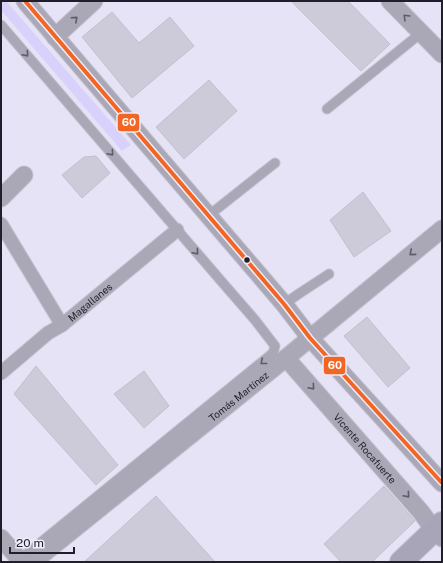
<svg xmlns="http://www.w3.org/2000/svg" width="443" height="563" font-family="'Public Sans',sans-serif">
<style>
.green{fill:#d8d1fb}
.building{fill:#cdcbda;stroke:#c2bfce}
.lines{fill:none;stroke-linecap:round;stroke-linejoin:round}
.service-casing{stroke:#c3c1d0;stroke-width:11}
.pedestrian-casing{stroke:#c3c1d0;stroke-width:15}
.minor-casing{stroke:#c3c1d0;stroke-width:19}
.secondary-casing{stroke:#c3c1d0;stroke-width:24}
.service{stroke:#aaa7b7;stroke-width:9}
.pedestrian{stroke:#aaa7b7;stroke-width:13}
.minor{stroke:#aaa7b7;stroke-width:17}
.secondary{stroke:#a9a5b9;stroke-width:22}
.bus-1-casing{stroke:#eeecfa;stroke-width:7}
.bus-1{stroke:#f26522;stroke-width:4}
.oneway{stroke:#5e5c6a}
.bus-dot{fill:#201e2b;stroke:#eeecfa;stroke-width:1.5}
.labels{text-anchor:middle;stroke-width:4;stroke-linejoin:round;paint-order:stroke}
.street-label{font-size:10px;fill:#201e2b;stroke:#eeecfa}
.line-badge{stroke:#eeecfa;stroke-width:1.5}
.badge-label{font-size:11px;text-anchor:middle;font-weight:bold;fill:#fff}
</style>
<rect width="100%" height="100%" fill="#e6e3f6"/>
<path class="green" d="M1,1H6L131,145L122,151L1,10Z"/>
<g class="building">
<path d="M291,1H348L390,44L361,71Z"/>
<path d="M112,12L139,43L170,17L194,46L132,98L82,37Z"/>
<path d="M209,80L237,111L184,159L156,127Z"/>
<path d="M96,156L110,173L82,198L62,175L84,157Z"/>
<path d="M363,192L391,231L354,257L330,220Z"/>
<path d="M367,317L410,368L388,387L344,336Z"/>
<path d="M36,366L118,465L96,485L14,394Z"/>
<path d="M144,371L169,406L144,428L114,394Z"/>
<path d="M384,486L415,521L372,562H341L324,544Z"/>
<path d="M156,496L215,562H84Z"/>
</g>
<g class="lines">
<defs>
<g id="service">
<path d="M1,25L222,282L255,320L275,346L273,353L18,561"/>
<path d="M327,109L421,33"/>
<path d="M208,216L275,163"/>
<path d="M284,304L300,293L329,274"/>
</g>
<g id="pedestrian">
<path d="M1,224L62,325"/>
<path id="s1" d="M1,373L48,333L62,325L177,230"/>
</g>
<g id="minor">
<path d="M25,1L284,304L310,338L442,483"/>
<path d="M390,1L442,54"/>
<path d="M55,37L94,1"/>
<path d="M1,198L24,175"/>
<path id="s2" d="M286,358L421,512L434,530L442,538"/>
<path d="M1,538L22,562"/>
<path id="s3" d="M33,562L286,358L442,229"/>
</g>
<path id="secondary" d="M401,562L442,523"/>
</defs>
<use href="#service" class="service-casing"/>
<use href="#pedestrian" class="pedestrian-casing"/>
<use href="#minor" class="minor-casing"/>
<use href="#secondary" class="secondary-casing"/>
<use href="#service" class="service"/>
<use href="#pedestrian" class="pedestrian"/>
<use href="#minor" class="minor"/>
<use href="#secondary" class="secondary"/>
<defs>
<path id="bus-1" d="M25,1L284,304L310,338L442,483"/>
</defs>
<use href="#bus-1" class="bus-1-casing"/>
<use href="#bus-1" class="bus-1"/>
</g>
<defs><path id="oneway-chevron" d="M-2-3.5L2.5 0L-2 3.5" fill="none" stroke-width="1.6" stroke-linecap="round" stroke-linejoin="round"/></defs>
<g class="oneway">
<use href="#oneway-chevron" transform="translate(406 17) rotate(-135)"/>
<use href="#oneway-chevron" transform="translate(75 19) rotate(-42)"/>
<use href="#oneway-chevron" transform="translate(26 54) rotate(49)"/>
<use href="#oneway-chevron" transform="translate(111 153) rotate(49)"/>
<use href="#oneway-chevron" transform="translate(196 252) rotate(49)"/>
<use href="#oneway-chevron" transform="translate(412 253) rotate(140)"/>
<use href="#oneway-chevron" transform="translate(263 362) rotate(141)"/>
<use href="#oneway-chevron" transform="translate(312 387) rotate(49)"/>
<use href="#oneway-chevron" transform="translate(407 495) rotate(49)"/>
</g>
<circle class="bus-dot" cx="247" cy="260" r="3.5"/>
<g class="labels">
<g class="street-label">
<text dy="4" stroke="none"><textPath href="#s1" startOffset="114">Magallanes</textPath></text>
<text dy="4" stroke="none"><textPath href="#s3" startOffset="264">Tomás Martínez</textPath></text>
<text dy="4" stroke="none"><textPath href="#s2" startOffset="120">Vicente Rocafuerte</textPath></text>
</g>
</g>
<g class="line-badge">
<rect x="117" y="113" width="23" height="19" rx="4" fill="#f26522"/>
<rect x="323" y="356" width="23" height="19" rx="4" fill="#f26522"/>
</g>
<g class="badge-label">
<text x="129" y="126">60</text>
<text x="335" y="369">60</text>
</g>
<rect width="443" height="563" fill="none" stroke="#201e2b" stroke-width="4"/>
<path d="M10 547v6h64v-6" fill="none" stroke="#201e2b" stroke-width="2"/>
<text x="16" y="547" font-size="12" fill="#201e2b" stroke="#eeecfa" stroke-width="3" paint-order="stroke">20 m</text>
</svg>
